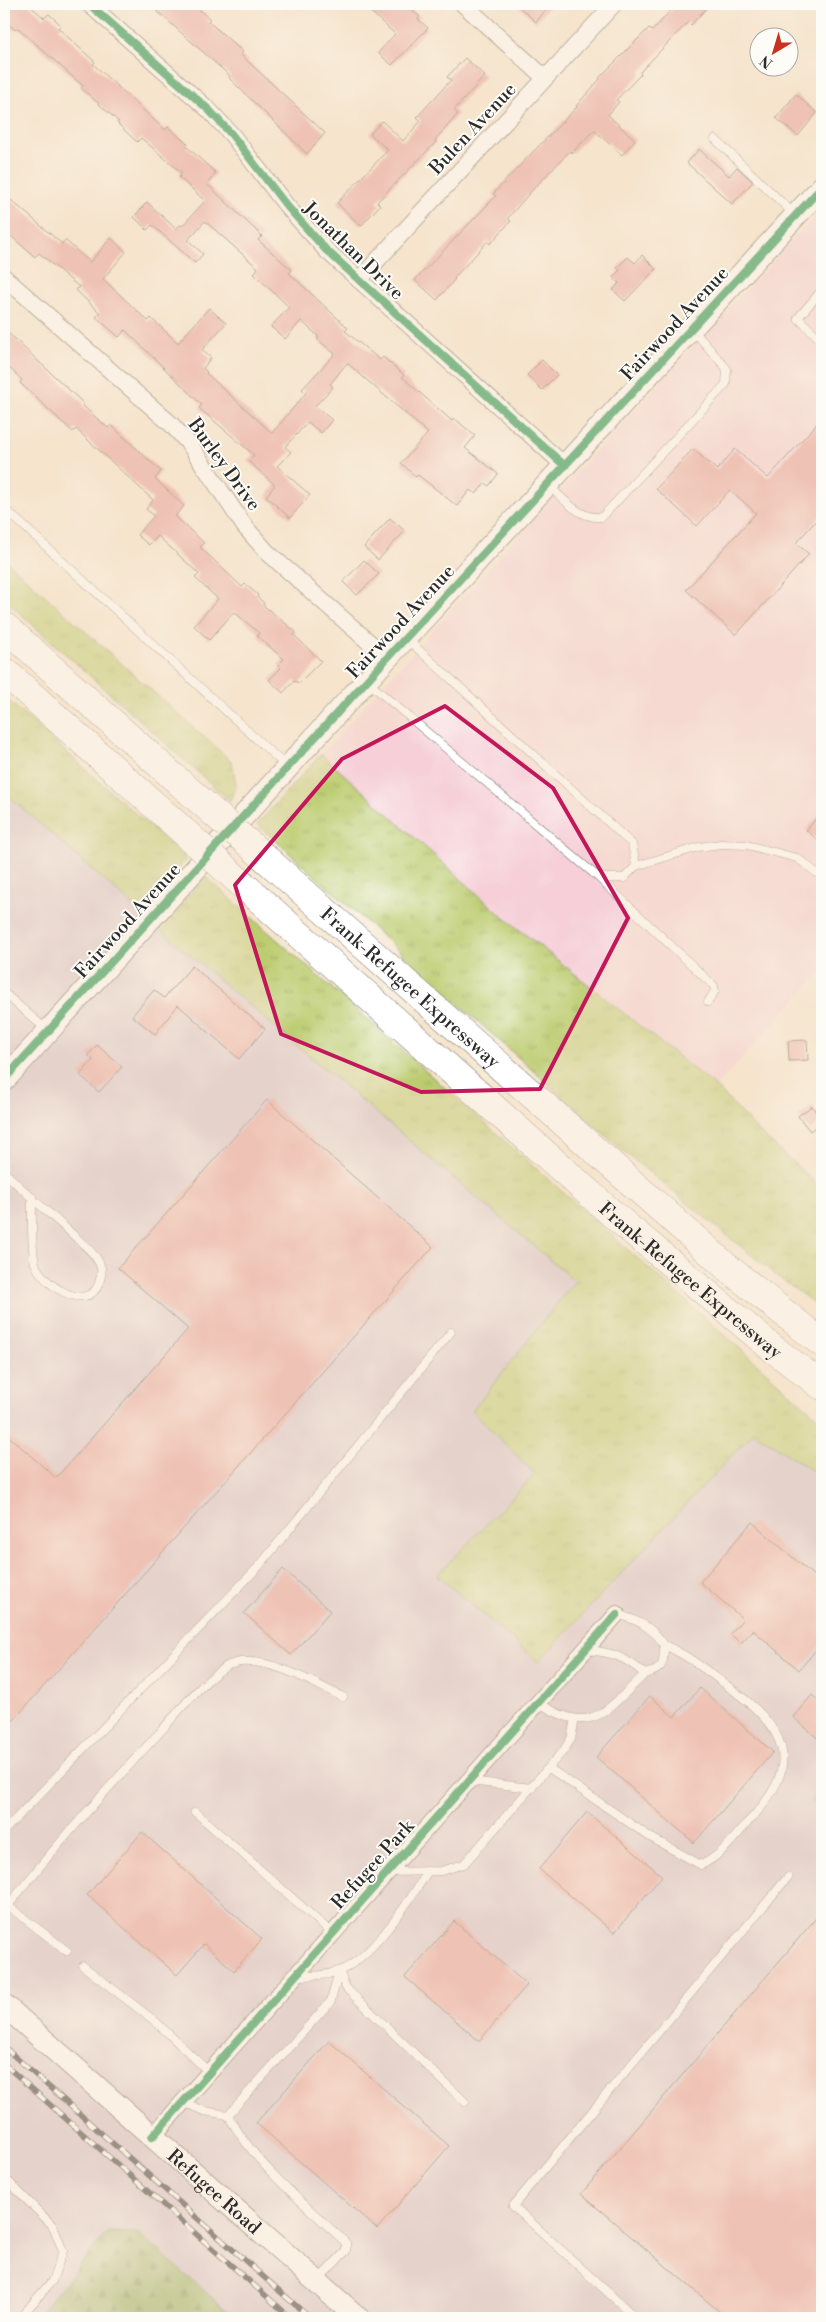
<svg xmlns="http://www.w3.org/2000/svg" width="826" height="2322" font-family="'Libre Bodoni',serif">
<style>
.built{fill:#f6cfd8}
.industrial{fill:#d1bdca}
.grass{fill:url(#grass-tufts);stroke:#747c4d}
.forest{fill:url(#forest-firs);stroke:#606e46}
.building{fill:#e59a97}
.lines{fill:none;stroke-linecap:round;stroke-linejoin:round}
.lane-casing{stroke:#726c63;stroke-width:9}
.street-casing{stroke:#726c63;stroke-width:18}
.secondary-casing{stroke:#726c63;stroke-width:24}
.highway-casing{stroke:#726c63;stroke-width:29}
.lane{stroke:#fff;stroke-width:8}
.street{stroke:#fff;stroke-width:16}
.secondary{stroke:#fff;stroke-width:22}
.highway{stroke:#fff;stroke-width:28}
.rail-casing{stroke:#2b2b2b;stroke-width:5.5}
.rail{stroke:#fdfcf7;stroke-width:4;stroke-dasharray:11;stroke-linecap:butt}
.highway-bridge-casing{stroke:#726c63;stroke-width:29;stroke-linecap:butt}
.highway-bridge{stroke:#fff;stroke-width:28}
.cycleway-casing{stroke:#fdfcf7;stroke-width:11}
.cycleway{stroke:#00873e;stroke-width:8}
.marked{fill:none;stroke:#c2185b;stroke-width:4;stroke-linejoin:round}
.labels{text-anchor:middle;stroke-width:4;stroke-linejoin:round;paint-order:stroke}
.street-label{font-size:19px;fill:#2b2b2b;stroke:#fdfcf7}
</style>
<defs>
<pattern id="grass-tufts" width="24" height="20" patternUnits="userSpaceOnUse" patternTransform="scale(1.25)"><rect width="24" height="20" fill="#bccc6f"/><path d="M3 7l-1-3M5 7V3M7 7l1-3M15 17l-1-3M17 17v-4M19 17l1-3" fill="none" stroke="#a2af60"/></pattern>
<pattern id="forest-firs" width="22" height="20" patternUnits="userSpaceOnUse" patternTransform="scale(1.25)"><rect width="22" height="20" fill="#95b062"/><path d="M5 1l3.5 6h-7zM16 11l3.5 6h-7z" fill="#7a8f51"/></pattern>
</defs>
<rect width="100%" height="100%" fill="#fdfcf7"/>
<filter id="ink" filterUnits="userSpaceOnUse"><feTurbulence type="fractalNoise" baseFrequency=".02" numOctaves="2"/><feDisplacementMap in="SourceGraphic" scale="10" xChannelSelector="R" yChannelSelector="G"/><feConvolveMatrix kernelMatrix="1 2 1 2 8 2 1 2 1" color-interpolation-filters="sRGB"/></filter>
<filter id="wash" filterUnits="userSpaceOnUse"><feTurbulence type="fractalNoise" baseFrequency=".0096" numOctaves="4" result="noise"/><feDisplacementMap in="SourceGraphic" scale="20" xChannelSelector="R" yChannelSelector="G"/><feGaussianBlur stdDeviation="1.12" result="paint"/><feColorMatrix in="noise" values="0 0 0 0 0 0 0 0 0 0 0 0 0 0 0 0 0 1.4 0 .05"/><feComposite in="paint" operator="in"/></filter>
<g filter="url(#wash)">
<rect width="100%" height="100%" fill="#f5e4cc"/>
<path class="built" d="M822,208V971L716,1087L501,915L321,754L541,510Z"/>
<path class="industrial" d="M4,792L157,927L575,1281L472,1411L536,1474L437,1575L539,1662L754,1431L822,1477V1786L811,1800L822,1810V2318H236L137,2233L107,2232L36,2318H4Z"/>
<g class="grass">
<path d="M4,559L232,762L236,785L230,801L4,599Z"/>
<path d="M4,697L187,859L140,912L4,792Z"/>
<path d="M321,754L501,915L716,1087L757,1130L822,1189V1309L782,1280L624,1152L257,824Z"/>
<path d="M206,877L822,1421V1477L754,1432L538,1662L437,1575L535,1474L472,1411L575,1281L157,927Z"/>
<path d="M822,1786V1810L811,1800Z"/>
</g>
<path class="forest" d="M107,2232L137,2233L236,2318H36Z"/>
<g id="blocks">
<g class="building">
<path d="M4,4H28L44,18L49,14L61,25L58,28L95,62L93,64L165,130L168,127L188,144L186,146L216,173L207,184L262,236L258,240L292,270L289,273L348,328L345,331L380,360L383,357L404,375L402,377L452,421L454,418L475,436L465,448L498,474L489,486L485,483L476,494L470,490L457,506L418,475L416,477L401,463L428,433L347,363L330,384L333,387L315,406L332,420L321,433L308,422L285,447L291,452L277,466L310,495L290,518L266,496L275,485L248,461L254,455L199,408L202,405L125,330L119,337L96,317L100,313L76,290L79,287L39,253L35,257L4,230V194L62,244L65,240L90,262L111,238L126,252L103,279L148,321L151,318L178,343L209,308L226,323L202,350L211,358L203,368L207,372L206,373L272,433L306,393L302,389L335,354L318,340V336L301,321L285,339L271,327L289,307L254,274L258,268L205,221L188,240L203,254L195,263L152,225L147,230L134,217L147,202L176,229L180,225L182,226L205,201L179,177L182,173L141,138L137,142L117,123L119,122L81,88L83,86L18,28L15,30L4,20Z"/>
<path d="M149,4H193L210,19L208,21L243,52L240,54L325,133L307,154L229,78L230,76Z"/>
<path d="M362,4H405L420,17L418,19L428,28L392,65L378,53L395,34Z"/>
<path d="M516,4H551L536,22Z"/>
<path d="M677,4H710L691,25L688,22L640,72L641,74L616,100L619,102L608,115L635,140L622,155L594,130L572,153L570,151L534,188L508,218L511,221L490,244L488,241L454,278L455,279L437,300L415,280L496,196L493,194L524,161L577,107L576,106L600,79L599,78L649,28L652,31Z"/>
<path d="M465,58L485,76L454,110L458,114L435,140L436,142L377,202L380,205L361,226L337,203L388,150L370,134L382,121L403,141L421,121L417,117L451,80L447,77Z"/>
<path d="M796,94L817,113L798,136L776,118Z"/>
<path d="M699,149L729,176L737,167L753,182L732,204L687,163Z"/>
<path d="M642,255L656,269L625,301L613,290L619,283L613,277L620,270L617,268L628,257L635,263Z"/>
<path d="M4,329L83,403V406L108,428L111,425L161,471L155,479L184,506L175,516L204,543L200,547L242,587L245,584L258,595L257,597L264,603L263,605L296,632L294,635L321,661L299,683L294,681L283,693L269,680L281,668L278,665L284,659L257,636L259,633L234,612L209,640L194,626L218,599L195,578L199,574L158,536L149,545L137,535L154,516L146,509L153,500L76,429L73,432L20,383L22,380L4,363Z"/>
<path d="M542,360L557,375L542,390L527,375Z"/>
<path d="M822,418V514L796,543L809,554L736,635L686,590L756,513L730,490L697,526L656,489L693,449L717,470L735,449L768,478Z"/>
<path d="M390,518L405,531L378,560L364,547Z"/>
<path d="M364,560L379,574L357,595L343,582Z"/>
<path d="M822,812V844L806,830Z"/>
<path d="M192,966L265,1029L239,1059L178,1005L155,1034L132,1016L154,990L164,998Z"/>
<path d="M807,1040L808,1060L789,1061L788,1041Z"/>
<path d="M97,1045L122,1067L99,1092L80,1075L93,1060L88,1055Z"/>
<path d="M267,1100L433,1247L4,1731V1432L56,1478L188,1329L118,1268Z"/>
<path d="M812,1106L822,1121L810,1131L798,1116Z"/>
<path d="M752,1522L822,1583V1643L799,1670L753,1630L741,1643L730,1634L743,1619L700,1582Z"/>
<path d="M283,1569L330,1611L291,1655L244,1613Z"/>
<path d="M700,1688L773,1752L694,1843L596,1757L650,1696L674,1717Z"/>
<path d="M812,1695L822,1704V1742L793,1717Z"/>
<path d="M587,1812L662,1876L614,1933L539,1869Z"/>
<path d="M142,1832L262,1939L234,1971L204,1944L177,1975L87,1895Z"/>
<path d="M822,1911V2318H727L581,2194Z"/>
<path d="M454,1921L527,1985L479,2041L405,1977Z"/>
<path d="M329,2041L449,2146L377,2229L256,2123Z"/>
</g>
</g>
</g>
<g filter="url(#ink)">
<use href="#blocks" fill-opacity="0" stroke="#726c63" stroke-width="1"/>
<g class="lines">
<defs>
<g id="lane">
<path d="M715,139L794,214"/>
<path d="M822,290L798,318L822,341"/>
<path d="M549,486C565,500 579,519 602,517L726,384L727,369L693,330"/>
<path d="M4,508L286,766"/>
<path d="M369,683L599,878H624L636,866L632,844L407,639"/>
<path d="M636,866L699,847L721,844L747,845L797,858L822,877"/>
<path d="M599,878L714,986L715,991L708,1002"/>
<path d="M4,993L47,1030"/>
<path d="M4,1172C25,1192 47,1212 69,1231C79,1241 95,1252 100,1265C103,1271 101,1277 99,1283C88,1315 40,1283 35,1263C31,1249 32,1214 32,1197"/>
<path d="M617,1614C637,1620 653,1627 664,1645C664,1663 664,1670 645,1674"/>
<path d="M538,1702C592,1739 606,1710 645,1674C625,1657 612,1652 587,1650"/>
<path d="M549,1768L650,1837L701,1865C720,1857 734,1838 748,1822C806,1762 786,1728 725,1684C706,1670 687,1655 664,1645"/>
<path d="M469,1781L532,1788"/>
<path d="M195,1812L333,1934"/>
<path d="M4,1831L260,1565L451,1332"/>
<path d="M389,1872L441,1871L464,1864L563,1751L571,1739L575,1719"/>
<path d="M8,1906L67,1951"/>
<path d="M4,1911C53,1848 107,1789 161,1731C178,1712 207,1676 229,1665C231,1664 237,1663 240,1662C275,1659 312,1683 343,1697"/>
<path d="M83,1966L156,2022L209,2072"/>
<path d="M339,1971L346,1988L465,2102"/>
<path d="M297,1976C311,1976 325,1976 339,1971C371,1959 410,1900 428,1871"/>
<path d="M183,2102L204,2111L228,2115L331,2001L339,1971"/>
<path d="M228,2115C254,2164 306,2205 346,2243V2251L318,2280"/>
<path d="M4,2177L53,2226L63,2251L52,2281L20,2318"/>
<path d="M636,2318L513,2206L788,1877"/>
</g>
<g id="street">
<path d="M89,4L209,110L232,135L286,205L326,250L565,466"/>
<path d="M463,4L545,78"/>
<path d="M4,277L171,424L190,445L245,527L267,552L387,658"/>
<path d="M359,280L614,4"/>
<path d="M152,2137L617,1614"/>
</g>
<g id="secondary">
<path d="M4,1080L387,658L822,187"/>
<path id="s1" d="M4,2005L358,2318"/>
</g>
<g id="highway">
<path d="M4,626L187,789"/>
<path d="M4,671L162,812"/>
<path id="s2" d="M282,873L729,1269L822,1343"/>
<path id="s3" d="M259,899L617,1218L772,1348L822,1386"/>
</g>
</defs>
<use href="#lane" class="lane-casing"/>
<use href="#street" class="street-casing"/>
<use href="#secondary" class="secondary-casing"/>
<use href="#highway" class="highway-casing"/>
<use href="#lane" class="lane"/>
<use href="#street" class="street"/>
<use href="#secondary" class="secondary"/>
<use href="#highway" class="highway"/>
<defs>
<g id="rail">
<path d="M4,2047L310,2318"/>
<path d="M4,2064L291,2318"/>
</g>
</defs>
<use href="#rail" class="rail-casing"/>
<use href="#rail" class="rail"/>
<defs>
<g id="highway-bridge">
<path d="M187,789L282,873"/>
<path d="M162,812L259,899"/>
</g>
</defs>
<use href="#highway-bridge" class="highway-bridge-casing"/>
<use href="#highway-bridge" class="highway-bridge"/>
<defs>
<g id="cycleway">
<path d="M89,4L209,110L232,135L286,205L326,250L565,466"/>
<path d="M4,1080L387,658L822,187"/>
<path d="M152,2137L617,1614"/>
</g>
</defs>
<use href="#cycleway" class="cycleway-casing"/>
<use href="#cycleway" class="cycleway"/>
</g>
</g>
<path d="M0 0H826V2322H0ZM445,706L553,788L628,918L540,1089L421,1092L281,1034L235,885L342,759Z" fill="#f5e4cc" fill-opacity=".55" fill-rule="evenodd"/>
<path class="marked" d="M445,706L553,788L628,918L540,1089L421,1092L281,1034L235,885L342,759Z"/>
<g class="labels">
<g class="street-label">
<text transform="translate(472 128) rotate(-47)" y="7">Bulen Avenue</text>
<text transform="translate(354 250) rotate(44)" y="7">Jonathan Drive</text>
<text transform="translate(674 323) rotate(-47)" y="7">Fairwood Avenue</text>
<text transform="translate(225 464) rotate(54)" y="7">Burley Drive</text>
<text transform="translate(400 621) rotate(-47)" y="7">Fairwood Avenue</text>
<text transform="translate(127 920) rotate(-48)" y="7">Fairwood Avenue</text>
<text dy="7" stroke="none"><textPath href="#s2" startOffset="172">Frank-Refugee Expressway</textPath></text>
<text dy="7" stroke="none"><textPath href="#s3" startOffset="576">Frank-Refugee Expressway</textPath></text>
<text transform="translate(372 1864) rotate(-48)" y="7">Refugee Park</text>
<text dy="7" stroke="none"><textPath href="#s1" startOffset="281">Refugee Road</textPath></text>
</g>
</g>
<rect width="826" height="2322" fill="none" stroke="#fdfcf7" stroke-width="20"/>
<g transform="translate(774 52) rotate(218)"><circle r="24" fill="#fdfcf7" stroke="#a9a8a5"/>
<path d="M0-4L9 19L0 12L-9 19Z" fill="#c8321e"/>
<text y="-8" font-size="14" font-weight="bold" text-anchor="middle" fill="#2b2b2b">N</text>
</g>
</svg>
